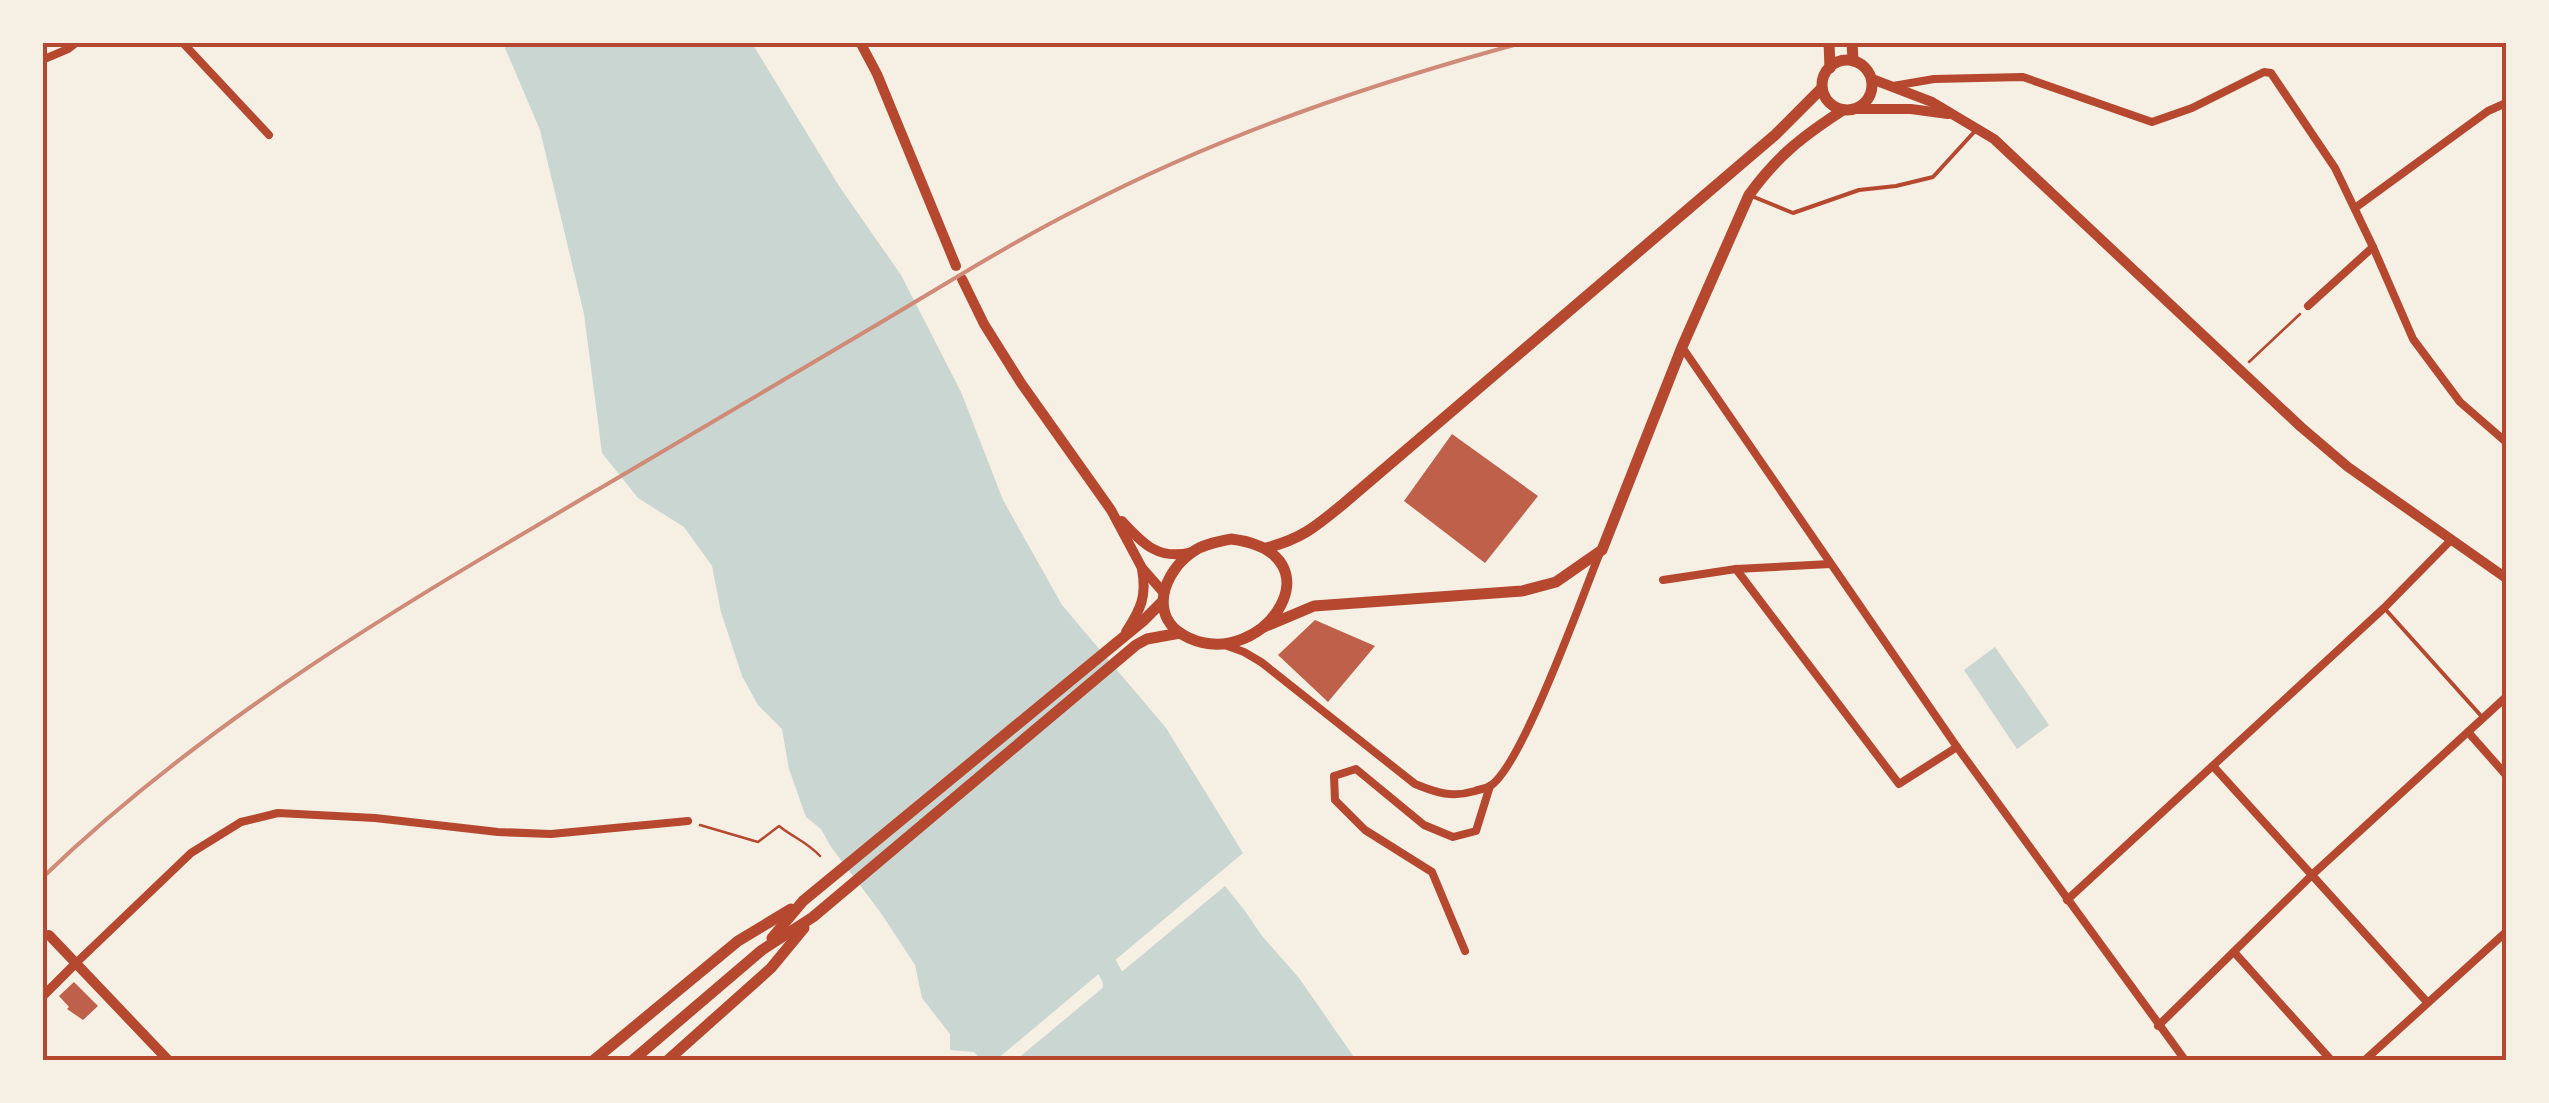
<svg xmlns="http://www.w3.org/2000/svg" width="2549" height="1103" font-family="Karla,sans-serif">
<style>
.water{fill:#c9d6d2}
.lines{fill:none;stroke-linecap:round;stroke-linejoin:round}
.river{stroke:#c9d6d2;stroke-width:22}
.building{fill:#bf614a}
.path{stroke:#b5482f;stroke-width:2.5}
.service{stroke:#b5482f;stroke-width:4}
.minor{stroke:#b5482f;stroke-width:8}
.tertiary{stroke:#b5482f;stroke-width:9}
.secondary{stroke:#b5482f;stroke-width:10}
.primary{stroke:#b5482f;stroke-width:11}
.rail{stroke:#cf8b77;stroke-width:4}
.neatline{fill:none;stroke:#b5482f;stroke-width:4}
</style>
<rect width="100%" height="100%" fill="#f6efe4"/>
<g class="water">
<path d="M503,43H752L839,186L901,275L961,392L1003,500L1062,605L1166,728L1243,853L996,1060H981L974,1052L950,1050V1034L922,998L915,965L881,913L831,847L821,829L806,817L789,769L782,729L758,705L742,676L721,612L712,566L684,527L638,498L602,453L584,314L540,130Z"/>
<path d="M1995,647L2049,725L2017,749L1964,670Z"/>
<path d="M1225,886L1245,911L1262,936L1299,978L1356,1060H1016Z"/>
</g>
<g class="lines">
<path class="river" d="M1094,943L1113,978L1120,1044L1109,1060"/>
</g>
<g class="building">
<path d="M1452,434L1538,496L1485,563L1404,501Z"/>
<path d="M1315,620L1375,646L1328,702L1278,655Z"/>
<path d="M74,982L98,1006L83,1020L67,1009L69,1007L59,996Z"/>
</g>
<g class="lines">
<g class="path">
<path d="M2249,362L2300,314"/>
<path d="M700,825L758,842L779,826C794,838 807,842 820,856"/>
</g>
<g class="service">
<path d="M1754,197L1793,213L1859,190L1896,186L1933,177L1975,131"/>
<path d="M2386,610L2483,718"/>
</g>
<g class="minor">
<path d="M182,42L269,135"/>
<path d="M42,60L68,49L77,42"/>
<path d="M1893,86L1934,79L2023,77L2152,122L2192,108L2264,72L2271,73L2335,168L2373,247L2413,339L2460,402L2506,442"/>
<path d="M2355,208L2488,111L2506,103"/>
<path d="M2308,306L2373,247"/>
<path d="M1682,347L1957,747L2185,1060"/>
<path d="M1736,569L1899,784L1957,747"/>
<path d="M1663,580L1736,569L1830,564"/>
<path d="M1222,644L1244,652L1261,662L1415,784C1437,793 1452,798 1475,791C1480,789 1485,789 1490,786C1521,768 1582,597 1599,555"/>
<path d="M2468,732L2506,775"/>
<path d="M2213,766L2427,1002"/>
<path d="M2067,900L2384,608L2451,540"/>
<path d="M1465,951L1432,872L1365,830L1335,800L1334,776L1356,769L1424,825L1453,837L1476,831L1490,786"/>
<path d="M2234,952L2331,1060"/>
<path d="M75,964L191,853L241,822L278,813L375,818L498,832L551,834L688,821"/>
<path d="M2158,1026L2313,874L2506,697"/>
<path d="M2365,1060L2506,932"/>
</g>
<path class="tertiary" d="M42,997L75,964"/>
<g class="secondary">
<path d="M860,42L877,74L956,266"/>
<path d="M1872,79L1932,102L1994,139L2301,427L2348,467L2506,578"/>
<path d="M1856,109H1911L1948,114"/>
<path d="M962,279L984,324L1021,383L1111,510L1142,568L1164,593"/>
<path d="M1122,521C1143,544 1159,561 1192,552"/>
<path d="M1126,632C1141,609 1147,596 1142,569"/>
<path d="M49,935L168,1060"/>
</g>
<g class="primary">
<path d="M1829,42L1830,68"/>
<path d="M1852,42L1853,61"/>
<circle cx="1847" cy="85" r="25"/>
<path d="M1231,539C1343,553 1264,672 1189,638C1147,619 1162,572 1194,551C1204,544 1218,542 1231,539Z"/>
<path d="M1266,548C1301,539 1314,528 1342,505L1775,135L1822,88"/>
<path d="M1264,627L1314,606L1522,591L1556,582L1602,550L1682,347L1749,195C1777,156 1803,136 1843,110"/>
<path d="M772,938L803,901L1143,621L1162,602"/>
<path d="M594,1060L738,941L791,909"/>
<path d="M633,1060L762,950L813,917L1136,645L1147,639L1180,633"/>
<path d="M668,1060L771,968L804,928"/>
</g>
<path class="rail" d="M42,878C219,707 433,587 643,463C727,413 811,363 895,314C957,277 1018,239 1082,207C1223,134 1373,83 1525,42"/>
</g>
<rect width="2549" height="1103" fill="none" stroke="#f6efe4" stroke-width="90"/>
<rect x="45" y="45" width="2459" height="1013" class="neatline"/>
</svg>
